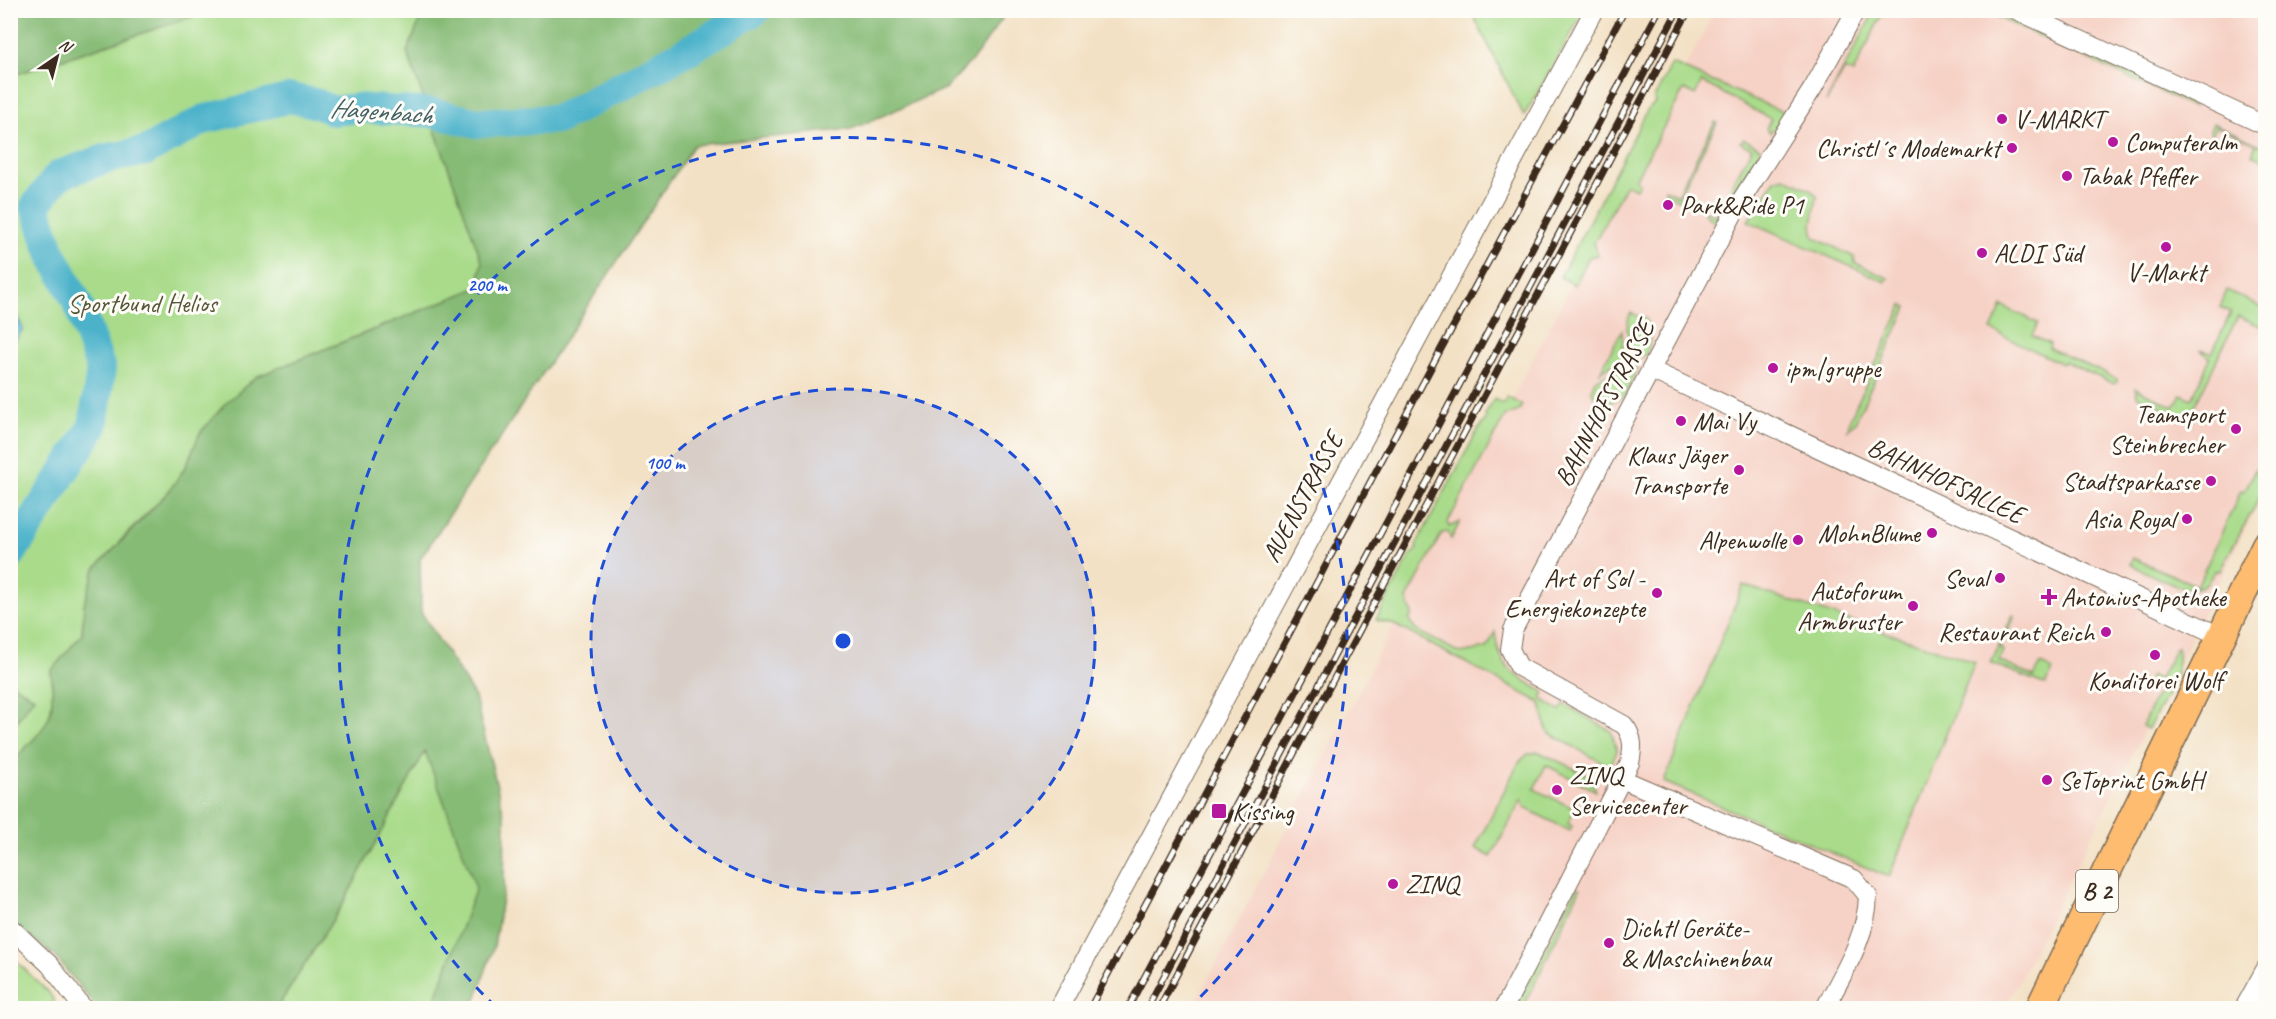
<svg xmlns="http://www.w3.org/2000/svg" width="2276" height="1019" font-family="Caveat,sans-serif">
<style>
.built{fill:#f6d1c5}
.green{fill:#a9db8a;stroke:#728254;stroke-width:1.5}
.forest{fill:#86bb76;stroke:#60724a;stroke-width:1.5}
.water{fill:#4cb2ca;stroke:#446e74;stroke-width:1.5}
.lines{fill:none;stroke-linecap:round;stroke-linejoin:round}
.river{stroke:#4cb2ca;stroke-width:30}
.street-casing{stroke:#7b6a58;stroke-width:20}
.primary-casing{stroke:#7b6a58;stroke-width:31}
.street{stroke:#fff;stroke-width:18}
.primary{stroke:#fdbc70;stroke-width:28}
.rail-casing{stroke:#3b2a1e;stroke-width:7}
.rail{stroke:#fdfcf7;stroke-width:4.5;stroke-dasharray:14;stroke-linecap:butt}
.ring{fill:none;stroke:#1d4ed8;stroke-width:3;stroke-dasharray:10 8}
.poi-dot{fill:#b5179e;stroke:#fdfcf7;stroke-width:2}
.labels{text-anchor:middle;stroke-width:6;stroke-linejoin:round;paint-order:stroke}
.shield{fill:#fdfcf7;stroke:#75695f;stroke-width:1.5}
.shield-label{font-size:24px;font-weight:bold;fill:#3b2a1e}
.poi-label{font-size:26px;fill:#3b2a1e;stroke:#fdfcf7;text-anchor:start}
.park-label{font-size:26px;fill:#565639;stroke:#fdfcf7}
.street-label{font-size:26px;fill:#3b2a1e;stroke:#fdfcf7}
.water-label{font-size:27px;font-style:italic;fill:#426063;stroke:#fdfcf7}
.centre{fill:#1d4ed8;stroke:#fdfcf7;stroke-width:3}
.ring-label{font-size:18px;text-anchor:middle;font-weight:bold;fill:#1d4ed8;stroke:#fdfcf7;stroke-width:6;stroke-linejoin:round;paint-order:stroke}
</style>
<rect width="100%" height="100%" fill="#fdfcf7"/>
<filter id="ink" filterUnits="userSpaceOnUse"><feTurbulence type="fractalNoise" baseFrequency=".0167" numOctaves="2"/><feDisplacementMap in="SourceGraphic" scale="12" xChannelSelector="R" yChannelSelector="G"/><feConvolveMatrix kernelMatrix="1 2 1 2 8 2 1 2 1" color-interpolation-filters="sRGB"/></filter>
<filter id="wash" filterUnits="userSpaceOnUse"><feTurbulence type="fractalNoise" baseFrequency=".008" numOctaves="4" result="noise"/><feDisplacementMap in="SourceGraphic" scale="24" xChannelSelector="R" yChannelSelector="G"/><feGaussianBlur stdDeviation="1.35" result="paint"/><feColorMatrix in="noise" values="0 0 0 0 0 0 0 0 0 0 0 0 0 0 0 0 0 1.4 0 .05"/><feComposite in="paint" operator="in"/></filter>
<g filter="url(#wash)">
<rect width="100%" height="100%" fill="#f3e1c5"/>
<path class="built" d="M1715,11H2265V490L2005,1008H1193Z"/>
<g class="green">
<path d="M1875,10L1883,12L1853,73L1845,69L1826,102Z"/>
<path d="M210,11H432L421,18L407,52L483,262L477,288L256,377L226,404L200,433L186,466L170,490L121,540L84,604L82,634L51,671C57,725 45,726 11,764V76Z"/>
<path d="M1471,11H1584L1524,116Z"/>
<path d="M1984,11H1996L2188,99L2193,107Z"/>
<path d="M1672,64L1786,113L1770,133L1766,129L1771,119L1702,82L1695,95L1684,89L1635,180L1639,183L1636,189L1626,184L1594,243L1598,255L1589,257L1575,285L1560,277L1648,109L1655,103L1654,98Z"/>
<path d="M1715,122L1717,123L1679,196L1689,202L1686,204L1666,194L1665,189L1677,195Z"/>
<path d="M2213,123L2265,148L2263,160L2252,155L2256,144L2216,126L2212,136L2210,131Z"/>
<path d="M1744,139L1761,148L1715,222L1705,215L1704,210L1715,215L1752,148L1740,142Z"/>
<path d="M1784,177L1810,189L1817,196L1812,225L1814,237L1854,257L1855,263L1888,278L1886,282L1748,221L1775,180Z"/>
<path d="M2227,290L2265,309V328L2238,316L2190,416L2193,418L2192,421L2137,396L2135,388L2174,407L2181,394L2192,399L2210,358L2200,350L2212,353L2231,312L2220,307Z"/>
<path d="M1903,305L1907,307L1855,422L1848,430L1850,419Z"/>
<path d="M2002,306L2038,323L2032,336L2050,344L2049,348L2117,379V382L2114,384L2064,361L2062,364L1991,330Z"/>
<path d="M1631,313L1646,319C1651,332 1652,342 1646,355L1639,358C1628,348 1623,326 1631,313Z"/>
<path d="M1622,330L1624,357L1600,372Z"/>
<path d="M1626,366L1637,368L1625,396L1609,403L1597,400L1591,390L1595,380Z"/>
<path d="M1507,397L1522,405L1519,411L1505,416L1448,522L1449,527L1460,522L1451,539L1448,532L1442,533L1407,599L1412,614L1409,620L1415,630L1460,653L1487,648L1495,632C1499,670 1514,674 1544,692L1541,699L1560,711L1564,704L1611,731L1617,751L1610,767L1549,733C1542,723 1546,713 1539,702L1395,625L1376,620L1410,556L1417,550L1416,545L1478,430L1486,419L1485,415L1494,399L1503,404Z"/>
<path d="M2265,450V488L2220,570L2215,571C2211,577 2208,583 2203,586C2185,596 2146,572 2130,564L2133,558L2197,586L2241,491L2244,492Z"/>
<path d="M1743,585L1975,662L1889,877L1664,782Z"/>
<path d="M2013,615L2015,616L2000,648L2003,650L1999,661L2034,677L2041,664L2053,670L2046,685L1991,663Z"/>
<path d="M2177,647C2184,673 2160,706 2148,729L2142,726L2159,689L2147,684L2151,676L2159,679Z"/>
<path d="M425,751L477,888L432,1008H277L341,907Z"/>
<path d="M1539,752L1590,776L1596,791L1546,765L1534,789L1575,809L1568,824L1572,826L1570,831L1525,808L1522,799L1491,857L1475,848L1519,762L1528,754Z"/>
<path d="M1577,887L1580,889L1523,1008H1516Z"/>
<path d="M10,955L50,994L58,1008H11Z"/>
</g>
<g class="forest">
<path d="M11,10H210V11L11,76Z"/>
<path d="M432,10L1004,11L1002,19L975,57L946,88L852,129L694,145L420,559L421,612L475,697L505,819L504,887L494,946L473,1008H432L476,888L425,751L341,907L277,1008H97L55,956L11,922L10,764C45,726 57,725 51,671L82,634L84,604L95,569L170,490L186,466L200,433L226,403L256,377L477,288L482,262L407,52L421,18Z"/>
<path d="M11,683L34,697L11,729Z"/>
</g>
<path class="water" d="M11,308L17,315L23,329L11,347Z"/>
<g class="lines">
<path class="river" d="M10,556L93,426L101,369L78,304L50,250L35,206L59,175L105,159L146,151L205,119L291,98L318,104L333,111L357,108L433,113L477,123L559,119L685,52L756,10"/>
</g>
</g>
<g filter="url(#ink)">
<g class="lines">
<defs>
<g id="street">
<path d="M2016,10L2266,126"/>
<path d="M1651,370L2220,636"/>
<path d="M1622,779L1854,879L1868,896C1867,937 1843,973 1825,1008"/>
<path d="M10,927L50,965L83,1008"/>
<path d="M1059,1008L1594,10"/>
<path d="M1504,1008L1630,763C1633,748 1634,737 1624,725L1519,667L1510,649L1513,630L1738,205L1813,88L1856,10"/>
<path d="M2244,1008L2266,968"/>
</g>
<path id="primary" d="M2040,1008L2266,545"/>
</defs>
<use href="#street" class="street-casing"/>
<use href="#primary" class="primary-casing"/>
<use href="#street" class="street"/>
<use href="#primary" class="primary"/>
<defs>
<g id="rail">
<path d="M1090,1008L1441,349L1625,10"/>
<path d="M1128,1008L1659,10"/>
<path d="M1147,1008L1678,10"/>
<path d="M1159,1008L1689,10"/>
</g>
</defs>
<use href="#rail" class="rail-casing"/>
<use href="#rail" class="rail"/>
</g>
</g>
<circle cx="843" cy="641" r="252" fill="#1d4ed8" fill-opacity=".12"/>
<g class="ring">
<circle cx="843" cy="641" r="252"/>
<path d="M496 1007A504 504 0 1 1 1190 1007"/>
</g>
<g class="poi-dot">
<circle cx="2002" cy="119" r="6"/>
<circle cx="2113" cy="142" r="6"/>
<circle cx="2012" cy="148" r="6"/>
<circle cx="2067" cy="176" r="6"/>
<circle cx="1668" cy="205" r="6"/>
<circle cx="2166" cy="247" r="6"/>
<circle cx="1982" cy="253" r="6"/>
<circle cx="1773" cy="368" r="6"/>
<circle cx="1681" cy="421" r="6"/>
<circle cx="2236" cy="429" r="6"/>
<circle cx="1739" cy="470" r="6"/>
<circle cx="2211" cy="481" r="6"/>
<circle cx="2187" cy="519" r="6"/>
<circle cx="1932" cy="533" r="6"/>
<circle cx="1798" cy="540" r="6"/>
<circle cx="2000" cy="578" r="6"/>
<circle cx="1657" cy="593" r="6"/>
<path d="M2046 588h6v6h6v6h-6v6h-6v-6h-6v-6h6z"/>
<circle cx="1913" cy="606" r="6"/>
<circle cx="2106" cy="632" r="6"/>
<circle cx="2155" cy="655" r="6"/>
<circle cx="2047" cy="780" r="6"/>
<circle cx="1557" cy="790" r="6"/>
<rect x="1211" y="803" width="16" height="16" rx="3"/>
<circle cx="1393" cy="884" r="6"/>
<circle cx="1609" cy="943" r="6"/>
</g>
<g class="labels">
<rect class="shield" x="2076" y="870" width="42" height="42" rx="4.5"/>
<g class="shield-label">
<text x="2097" y="899">B 2</text>
</g>
<g class="poi-label">
<text x="2014" y="128">V-MARKT</text>
<text x="2125" y="151">Computeralm</text>
<text x="2000" y="157" text-anchor="end">Christl´s Modemarkt</text>
<text x="2079" y="185">Tabak Pfeffer</text>
<text x="1680" y="214">Park&amp;Ride P1</text>
<text x="1994" y="262">ALDI Süd</text>
<text x="2166" y="281" text-anchor="middle">V-Markt</text>
<text x="1785" y="377">ipm|gruppe</text>
<text x="2224" y="423" text-anchor="end">Teamsport<tspan x="2224" dy="30">Steinbrecher</tspan></text>
<text x="1693" y="430">Mai Vy</text>
<text x="1727" y="464" text-anchor="end">Klaus Jäger<tspan x="1727" dy="30">Transporte</tspan></text>
<text x="2199" y="490" text-anchor="end">Stadtsparkasse</text>
<text x="2175" y="528" text-anchor="end">Asia Royal</text>
<text x="1920" y="542" text-anchor="end">MohnBlume</text>
<text x="1786" y="549" text-anchor="end">Alpenwolle</text>
<text x="1645" y="587" text-anchor="end">Art of Sol -<tspan x="1645" dy="30">Energiekonzepte</tspan></text>
<text x="1988" y="587" text-anchor="end">Seval</text>
<text x="1901" y="600" text-anchor="end">Autoforum<tspan x="1901" dy="30">Armbruster</tspan></text>
<text x="2061" y="606">Antonius-Apotheke</text>
<text x="2094" y="641" text-anchor="end">Restaurant Reich</text>
<text x="2155" y="689" text-anchor="middle">Konditorei Wolf</text>
<text x="1569" y="784">ZINQ<tspan x="1569" dy="30">Servicecenter</tspan></text>
<text x="2059" y="789">SeToprint GmbH</text>
<text x="1232" y="820">Kissing</text>
<text x="1405" y="893">ZINQ</text>
<text x="1621" y="937">Dichtl Geräte-<tspan x="1621" dy="30">&amp; Maschinenbau</tspan></text>
</g>
<g class="park-label">
<text x="142" y="312">Sportbund Helios</text>
</g>
<g class="street-label">
<text transform="translate(1604 403) rotate(-62)" y="9">BAHNHOFSTRASSE</text>
<text transform="translate(1946 480) rotate(25)" y="9">BAHNHOFSALLEE</text>
<text transform="translate(1302 497) rotate(-62)" y="9">AUENSTRASSE</text>
</g>
<g class="water-label">
<text transform="translate(381 111) rotate(4)" y="9">Hagenbach</text>
</g>
</g>
<circle cx="843" cy="641" r="9" class="centre"/>
<g class="ring-label">
<text x="487" y="291">200 m</text>
<text x="665" y="469">100 m</text>
</g>
<rect width="2276" height="1019" fill="none" stroke="#fdfcf7" stroke-width="36"/>
<g transform="translate(57 57) rotate(35)" stroke="#fdfcf7" stroke-width="4.5" paint-order="stroke">
<path d="M0-4.5L10 22L0 15L-10 22Z" fill="#3b2a1e"/>
<text y="-9" font-size="16" font-weight="bold" text-anchor="middle" fill="#3b2a1e">N</text>
</g>
</svg>
